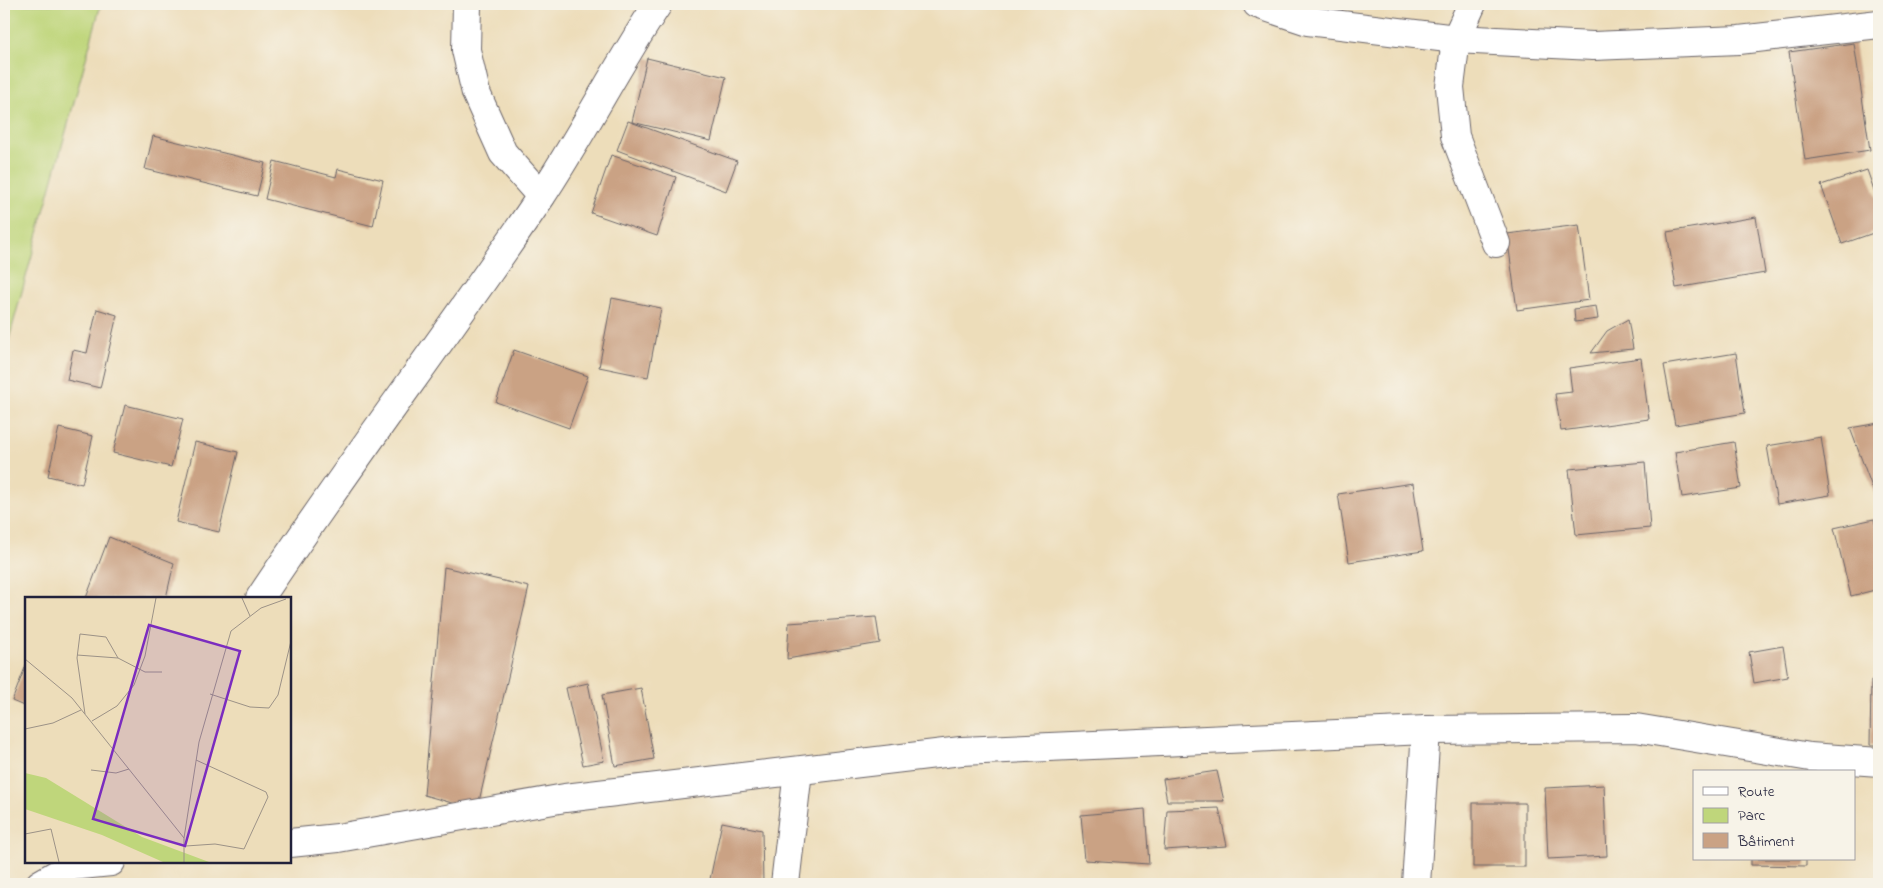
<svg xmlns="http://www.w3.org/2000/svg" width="1883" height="888" font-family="'Indie Flower',sans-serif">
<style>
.green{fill:#bfd67b;stroke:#707c5b}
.building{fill:#caa284}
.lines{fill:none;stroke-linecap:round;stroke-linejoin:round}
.minor-casing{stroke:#696367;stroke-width:30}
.minor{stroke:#fff;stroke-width:28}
.inset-road{fill:none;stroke:#9c9287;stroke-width:1}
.view{fill:#7b2cbf;fill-opacity:0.15;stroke:#7b2cbf;stroke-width:2.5}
.inset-edge{fill:none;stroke:#22223b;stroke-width:2.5}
</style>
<rect width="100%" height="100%" fill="#f7f3e8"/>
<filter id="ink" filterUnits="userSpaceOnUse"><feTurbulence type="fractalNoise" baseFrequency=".02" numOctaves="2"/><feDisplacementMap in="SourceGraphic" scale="10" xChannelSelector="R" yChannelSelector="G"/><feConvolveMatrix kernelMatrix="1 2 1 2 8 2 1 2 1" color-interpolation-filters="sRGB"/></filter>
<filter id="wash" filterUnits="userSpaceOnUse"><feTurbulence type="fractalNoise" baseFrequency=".0096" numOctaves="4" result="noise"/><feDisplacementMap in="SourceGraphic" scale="20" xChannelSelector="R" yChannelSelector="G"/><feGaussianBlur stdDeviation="1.12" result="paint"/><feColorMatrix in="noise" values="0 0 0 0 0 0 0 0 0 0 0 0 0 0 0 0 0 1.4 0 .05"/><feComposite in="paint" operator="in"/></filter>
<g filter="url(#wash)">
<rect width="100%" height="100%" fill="#edddba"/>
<path class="green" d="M4,4H101L4,357Z"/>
<g id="blocks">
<g class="building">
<path d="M1854,43L1870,150L1805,160L1789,52Z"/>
<path d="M647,58L726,77L711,141L632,122Z"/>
<path d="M628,121L737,161L726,191L617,150Z"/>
<path d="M153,136L265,163L257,196L145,169Z"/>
<path d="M611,155L676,177L657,236L591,213Z"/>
<path d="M274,161L336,177L338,169L383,180L373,226L265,199Z"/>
<path d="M1867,170L1879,204V231L1842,244L1821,185Z"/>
<path d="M1756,217L1765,273L1676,288L1667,232Z"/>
<path d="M1579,225L1589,300L1517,310L1507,234Z"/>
<path d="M612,298L661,308L648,377L599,367Z"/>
<path d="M1596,306L1598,319L1575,322L1574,309Z"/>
<path d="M97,309L117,315L100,388L67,380L73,350L87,353Z"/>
<path d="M1628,319L1633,349L1591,353L1607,331Z"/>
<path d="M514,350L588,376L569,428L496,402Z"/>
<path d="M1736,353L1745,413L1675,425L1664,365Z"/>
<path d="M1641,358L1649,419L1561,431L1555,394L1572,392L1569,368Z"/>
<path d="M125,405L183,419L171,467L113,453Z"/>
<path d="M1879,423V506L1850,428Z"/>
<path d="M59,428L93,436L82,484L48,476Z"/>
<path d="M1821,437L1830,495L1777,504L1767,446Z"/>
<path d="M195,442L238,452L219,532L176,522Z"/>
<path d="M1734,442L1741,488L1682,497L1675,452Z"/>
<path d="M1645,462L1650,528L1576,535L1569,469Z"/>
<path d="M1413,483L1423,551L1349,562L1338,494Z"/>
<path d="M1874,519L1879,539V589L1851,596L1834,528Z"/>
<path d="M109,537L174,563L166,598H86Z"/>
<path d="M444,567L529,587L477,810L424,795Z"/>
<path d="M876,617L880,643L787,659L789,623Z"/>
<path d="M1783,646L1788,677L1754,683L1749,652Z"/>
<path d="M26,665V707L12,701Z"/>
<path d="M1871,681L1879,682V745H1870Z"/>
<path d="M588,683L604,761L583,765L566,688Z"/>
<path d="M641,688L654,759L615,766L602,695Z"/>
<path d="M1217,771L1224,801H1167L1163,779Z"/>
<path d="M1604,785L1607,856L1548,859L1545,788Z"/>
<rect x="1473" y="803" width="52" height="64"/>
<path d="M1219,808L1227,846L1164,850L1167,810Z"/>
<path d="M1145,809L1149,864L1085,860L1081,815Z"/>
<path d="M722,822L762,830L763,884H709Z"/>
<path d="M1751,859H1806V866L1751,865Z"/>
</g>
</g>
</g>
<g filter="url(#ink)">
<use href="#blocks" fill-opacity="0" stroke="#696367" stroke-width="1"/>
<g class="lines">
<defs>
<g id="minor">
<path d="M467,4L466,50L476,93L503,153L541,196"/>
<path d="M1257,4L1308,21L1456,39L1593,46L1739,40L1879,24"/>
<path d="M1472,4L1456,39L1450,87L1455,136L1496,243"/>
<path d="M260,598C350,462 449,333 540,198C582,135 616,67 658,4"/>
<path d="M290,843L338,838L565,798L961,751L1426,730L1636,728L1810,757L1879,762"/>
<path d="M71,866L111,862"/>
<path d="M40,884L71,866L73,862"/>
<path d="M785,884L798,771"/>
<path d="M1416,884L1426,730"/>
</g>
</defs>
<use href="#minor" class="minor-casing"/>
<use href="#minor" class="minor"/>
</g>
</g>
<g transform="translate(25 597)">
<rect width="266" height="266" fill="#edddba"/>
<path d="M0,176L21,181L117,240L184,265H138L77,238L0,212Z" fill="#bfd67b"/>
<path class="inset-road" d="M217,1L225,19M52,58L93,61M0,62L47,101L159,241V265M185,97L225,110L244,111L253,98L266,44M60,117L52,61L55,37L81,40L93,61L120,75H137M67,124L92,109L109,88L120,59L131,1M0,132L28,126L56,113M66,173L91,176L104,172M0,237L26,232L34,265M159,241L174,145L206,34L236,11L261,2M161,249L190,247L219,252L243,200L241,195L171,163"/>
<path class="view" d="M124,28L215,54L160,249L68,222Z"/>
<rect width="266" height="266" class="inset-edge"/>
</g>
<rect width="1883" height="888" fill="none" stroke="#f7f3e8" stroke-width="20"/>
<rect x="1693" y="770" width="162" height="90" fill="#f7f3e8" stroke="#a29fa3"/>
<rect x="1703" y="787" width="25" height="8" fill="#ffffff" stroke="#a29fa3"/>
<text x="1738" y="796" font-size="15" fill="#22223b">Route</text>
<rect x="1703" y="808" width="25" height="15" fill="#bfd67b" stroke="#a29fa3"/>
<text x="1738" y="820" font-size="15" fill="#22223b">Parc</text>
<rect x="1703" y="833" width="25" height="15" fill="#caa284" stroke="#a29fa3"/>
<text x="1738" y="846" font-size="15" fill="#22223b">Bâtiment</text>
</svg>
